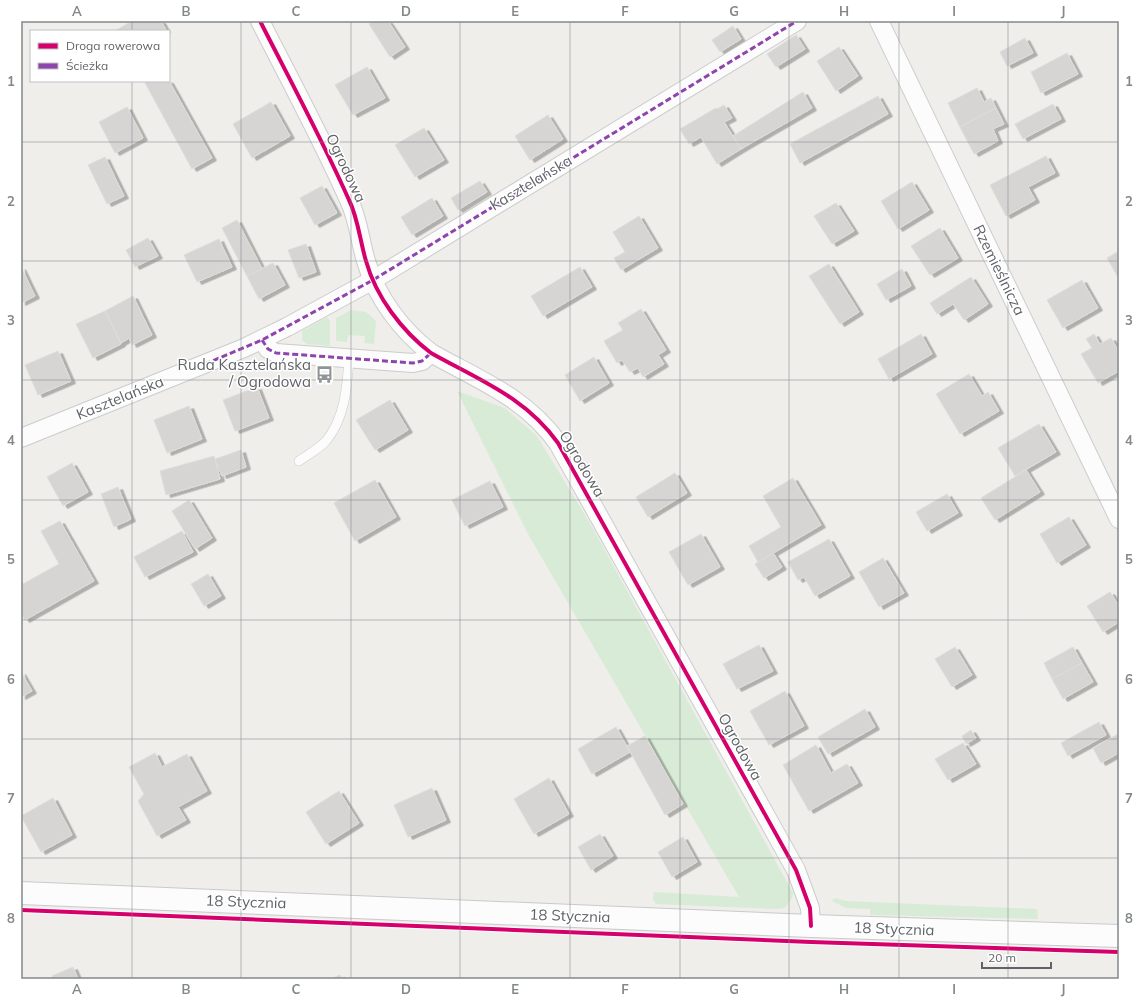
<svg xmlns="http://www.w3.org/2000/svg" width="1140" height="1000" font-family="Mulish,sans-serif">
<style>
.green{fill:#d8ebd6}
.building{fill:#d6d5d3;stroke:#deddd9;filter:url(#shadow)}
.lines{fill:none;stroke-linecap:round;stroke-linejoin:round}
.lane-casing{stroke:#cbcccc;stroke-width:10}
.street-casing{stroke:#cbcccc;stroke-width:20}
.secondary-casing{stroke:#cacacb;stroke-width:24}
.lane{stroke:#fdfcfc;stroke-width:9}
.street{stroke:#fdfcfc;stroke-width:18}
.secondary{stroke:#fdfcfc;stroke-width:22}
.quiet{stroke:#8e44ad;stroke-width:3;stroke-dasharray:6 3;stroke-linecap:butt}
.cycleway-casing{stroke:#fff;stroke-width:6}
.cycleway{stroke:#d6006c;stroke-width:4}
.grid{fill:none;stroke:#84888a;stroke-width:1;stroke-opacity:0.55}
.labels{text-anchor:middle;stroke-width:3;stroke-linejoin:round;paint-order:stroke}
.street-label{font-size:15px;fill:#5f6368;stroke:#fff}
.poi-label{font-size:15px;fill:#5f6368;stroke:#fff;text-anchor:end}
.neatline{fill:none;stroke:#84888a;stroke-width:1.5}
.grid-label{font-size:13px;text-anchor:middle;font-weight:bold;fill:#84888a}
</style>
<defs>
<filter id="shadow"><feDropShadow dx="4.5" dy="2.5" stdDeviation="0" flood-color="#0004"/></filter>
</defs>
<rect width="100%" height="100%" fill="#efeeea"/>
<g class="green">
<path d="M351,310L366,312L376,321L374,344L364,343L365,336L348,335L347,342L336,341V318Z"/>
<path d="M327,317L330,321V346L307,344L302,340V331Z"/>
<path d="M457,391L505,408L537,436L591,525L793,893L792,898L785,908L776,909L656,904L653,900L654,892L739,897L528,534Z"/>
<path d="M835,898L846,901L1037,909L1038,919L870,915V909L846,908L832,901Z"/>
</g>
<g class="building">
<path d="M132,21H161L166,30L115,31Z"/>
<path d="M373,21H388L405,47L390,57L369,24Z"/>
<path d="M733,26L741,39L720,52L712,40Z"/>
<path d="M796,35L805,49L776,67L767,54Z"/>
<path d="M1025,38L1033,53L1007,66L1000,52Z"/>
<path d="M839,47L858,76L836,91L817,61Z"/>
<path d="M1067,53L1078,74L1041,93L1031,72Z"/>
<path d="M367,67L385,98L353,115L335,85Z"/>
<path d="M144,81H169L212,158L192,169Z"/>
<path d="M977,88L984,102L991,98L996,108L960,127L948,103Z"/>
<path d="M803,92L812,108L741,149L733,136Z"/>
<path d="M878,96L888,114L800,163L790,144Z"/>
<path d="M271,102L290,136L252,158L233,124Z"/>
<path d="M1053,104L1061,119L1023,139L1015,124Z"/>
<path d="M724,105L732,118L724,122L741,149L717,164L701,137L689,144L680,129L716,108L717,109Z"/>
<path d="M127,107L143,138L115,153L99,122Z"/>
<path d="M996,108L1004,124L993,129L998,141L974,154L960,127Z"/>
<path d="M548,115L563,139L530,160L515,136Z"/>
<path d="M424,128L444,160L415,177L395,145Z"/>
<path d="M1046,156L1055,173L1028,187L1035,200L1006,216L990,185Z"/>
<path d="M105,157L124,196L107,204L88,165Z"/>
<path d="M480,181L487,192L458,210L451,198Z"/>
<path d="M912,182L929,210L898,229L881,201Z"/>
<path d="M322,186L337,213L315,225L300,198Z"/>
<path d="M432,198L443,216L412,235L401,217Z"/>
<path d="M836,203L854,231L832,244L814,216Z"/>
<path d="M639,216L658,248L621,270L614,258L625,252L613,232Z"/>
<path d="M237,220L262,269L247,276L222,228Z"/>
<path d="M940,228L958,258L930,275L911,246Z"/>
<path d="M148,238L158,256L135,267L126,250Z"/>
<path d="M219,239L232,267L197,282L184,255Z"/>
<path d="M306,244L316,272L299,278L288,250Z"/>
<path d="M1119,251V279L1107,258Z"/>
<path d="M273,263L285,285L259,299L247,276Z"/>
<path d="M829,264L859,312L840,324L809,276Z"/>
<path d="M21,267L35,296L21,303Z"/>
<path d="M580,267L592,287L543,316L531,296Z"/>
<path d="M902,269L911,286L886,300L877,284Z"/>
<path d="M971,277L988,304L964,320L953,304L937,314L930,303Z"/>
<path d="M1082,280L1098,308L1063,328L1047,300Z"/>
<path d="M133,296L152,335L132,345L129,338L121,343L105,311Z"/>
<path d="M641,309L666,350L658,355L664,364L643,377L638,368L630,372L622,360L617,363L604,341L623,330L618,323Z"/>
<path d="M105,311L121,344L93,358L76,324Z"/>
<path d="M921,334L932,354L889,379L878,359Z"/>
<path d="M1094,334L1100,344L1111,338L1119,352V371L1098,383L1081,354L1092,348L1086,339Z"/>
<path d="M58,351L71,381L38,395L25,365Z"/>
<path d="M594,357L609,383L580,401L565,375Z"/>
<path d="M969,374L982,396L988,392L999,411L960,434L936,394Z"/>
<path d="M257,387L269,418L235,431L223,400Z"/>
<path d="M390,400L408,430L375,450L356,420Z"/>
<path d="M189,406L202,439L167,453L154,420Z"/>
<path d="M1039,424L1056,452L1015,476L998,448Z"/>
<path d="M241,450L246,467L222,476L215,459Z"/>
<path d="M214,456L220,479L166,495L160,471Z"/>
<path d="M72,463L88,492L63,506L47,477Z"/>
<path d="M1026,470L1040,492L995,520L981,498Z"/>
<path d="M675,473L687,493L648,517L636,497Z"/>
<path d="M793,478L821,525L758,562L749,546L781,527L763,496Z"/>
<path d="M375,480L396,517L355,541L334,503Z"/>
<path d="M490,481L503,507L465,526L452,500Z"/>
<path d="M118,487L131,519L114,527L101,494Z"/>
<path d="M947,494L958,513L927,531L916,512Z"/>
<path d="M189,500L212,538L195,549L172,511Z"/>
<path d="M1069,517L1086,545L1057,563L1040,534Z"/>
<path d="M60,521L94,581L25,620L21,613V585L59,564L41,531Z"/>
<path d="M182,531L193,552L145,577L134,557Z"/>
<path d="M701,534L720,567L688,585L669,552Z"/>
<path d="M829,539L850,576L815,596L804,577L798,580L788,562Z"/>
<path d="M773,553L782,567L764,578L755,564Z"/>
<path d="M883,558L904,593L879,607L859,572Z"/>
<path d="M208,574L221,596L204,606L191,584Z"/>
<path d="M1110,592L1119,606V622L1103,632L1087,606Z"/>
<path d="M759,645L773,671L737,689L723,664Z"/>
<path d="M955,647L972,675L952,687L935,659Z"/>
<path d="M1073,647L1082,663L1052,679L1044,663Z"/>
<path d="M1082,663L1093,682L1063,699L1052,679Z"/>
<path d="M21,672L32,691L21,697Z"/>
<path d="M785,691L804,726L769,745L750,711Z"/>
<path d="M865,709L875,727L828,754L818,737Z"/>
<path d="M1099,722L1106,735L1068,756L1061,743Z"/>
<path d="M616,727L630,752L592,774L578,749Z"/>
<path d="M971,730L976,738L966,744L962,736Z"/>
<path d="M1118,734L1119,753L1101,763L1093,748Z"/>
<path d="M645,736L683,804L665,815L627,746Z"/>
<path d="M963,743L976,764L948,780L935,759Z"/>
<path d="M816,745L831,773L847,764L858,783L809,811L783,765Z"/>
<path d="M155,753L162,767L187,754L207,791L178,807L186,820L157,836L138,801L144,794L129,767Z"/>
<path d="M549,778L569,814L534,834L514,799Z"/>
<path d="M432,788L446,820L408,837L394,805Z"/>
<path d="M339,791L359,823L326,844L306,812Z"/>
<path d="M53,798L72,835L41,852L21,816Z"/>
<path d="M600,834L613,856L591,870L578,847Z"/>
<path d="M683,837L697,862L672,877L658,852Z"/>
<path d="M73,967L78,979H53L52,976Z"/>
<path d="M340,975L342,979H331Z"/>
</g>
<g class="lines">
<defs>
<path id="lane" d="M299,461C307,455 319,449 326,441C345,418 347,387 349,359"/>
<g id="street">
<path d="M260,21C290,80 322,139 349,200C358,218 360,241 366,261C376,297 402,331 431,353C479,380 525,397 558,443L796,870L810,908L811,926"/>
<path d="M879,21L1119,519"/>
<path d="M262,340L268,349L276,353L413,363L422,361L431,353"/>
<path d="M21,438L244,348L287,327L373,280L797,21"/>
</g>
<path id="secondary" d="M21,893L811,926L1119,936"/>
</defs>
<use href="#lane" class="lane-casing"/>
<use href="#street" class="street-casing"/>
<use href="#secondary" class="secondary-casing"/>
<use href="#lane" class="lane"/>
<use href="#street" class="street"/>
<use href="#secondary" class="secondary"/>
<g class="quiet">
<path d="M262,340L268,349L276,353L413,363L422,361L431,353"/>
<path d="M205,364L262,340L373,280L797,21"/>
</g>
<defs>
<g id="cycleway">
<path d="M260,21C290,80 322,139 349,200C358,218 360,241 366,261C376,297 402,331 431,353C479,380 525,397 558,443L796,870L810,908L811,926"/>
<path d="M21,910L811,942L1119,952"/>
</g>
</defs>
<use href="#cycleway" class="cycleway-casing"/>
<use href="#cycleway" class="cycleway"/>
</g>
<path class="grid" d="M132,21V31M241,21V979M351,21V979M460,21V979M570,21V979M680,21V979M789,21V979M899,21V979M1008,21V979M132,81V979M21,142H1119M21,261H1119M21,380H1119M21,500H1119M21,620H1119M21,739H1119M21,858H1119"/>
<defs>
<symbol id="bus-bare" viewBox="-9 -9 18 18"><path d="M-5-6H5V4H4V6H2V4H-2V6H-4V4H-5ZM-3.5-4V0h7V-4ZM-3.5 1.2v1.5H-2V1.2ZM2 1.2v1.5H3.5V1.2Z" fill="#919496" stroke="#fff" stroke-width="2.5" paint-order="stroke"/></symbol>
</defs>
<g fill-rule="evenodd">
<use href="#bus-bare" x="312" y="362" width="25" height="25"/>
</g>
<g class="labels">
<g class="street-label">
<text transform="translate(346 168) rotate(65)" y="5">Ogrodowa</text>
<text transform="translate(531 183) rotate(-31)" y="5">Kasztelańska</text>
<text transform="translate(999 270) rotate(64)" y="5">Rzemieślnicza</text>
<text transform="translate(120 398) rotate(-22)" y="5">Kasztelańska</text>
<text transform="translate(582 464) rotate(59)" y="5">Ogrodowa</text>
<text transform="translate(740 747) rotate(61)" y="5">Ogrodowa</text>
<text transform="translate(246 902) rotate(2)" y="5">18 Stycznia</text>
<text transform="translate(570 916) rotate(2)" y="5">18 Stycznia</text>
<text transform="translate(894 929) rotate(2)" y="5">18 Stycznia</text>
</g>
<g class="poi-label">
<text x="311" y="370">Ruda Kasztelańska<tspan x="311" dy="17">/ Ogrodowa</tspan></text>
</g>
</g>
<rect width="1140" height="1000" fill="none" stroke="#ffffff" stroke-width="44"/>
<rect x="30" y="30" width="140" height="52" fill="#ffffff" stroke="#bfc1c3"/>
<rect x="38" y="43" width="20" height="6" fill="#d6006c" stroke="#bfc1c3"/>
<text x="66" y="50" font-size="12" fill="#5f6368">Droga rowerowa</text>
<rect x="38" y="63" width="20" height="6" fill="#8e44ad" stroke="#bfc1c3"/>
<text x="66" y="70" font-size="12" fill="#5f6368">Ścieżka</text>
<path d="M982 962v6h69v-6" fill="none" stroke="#5f6368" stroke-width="2"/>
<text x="988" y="962" font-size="12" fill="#5f6368" stroke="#ffffff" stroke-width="3" paint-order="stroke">20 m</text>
<rect x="22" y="22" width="1096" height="956" class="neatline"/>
<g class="grid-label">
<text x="77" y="16">A</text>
<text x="186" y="16">B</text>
<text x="296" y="16">C</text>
<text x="406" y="16">D</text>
<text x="515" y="16">E</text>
<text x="625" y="16">F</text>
<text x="734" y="16">G</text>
<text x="844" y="16">H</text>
<text x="954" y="16">I</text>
<text x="1063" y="16">J</text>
<text x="11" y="86">1</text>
<text x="1129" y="86">1</text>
<text x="11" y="206">2</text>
<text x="1129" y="206">2</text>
<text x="11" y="325">3</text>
<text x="1129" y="325">3</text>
<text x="11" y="445">4</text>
<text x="1129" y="445">4</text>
<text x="11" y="564">5</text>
<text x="1129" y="564">5</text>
<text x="11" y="684">6</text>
<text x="1129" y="684">6</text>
<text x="11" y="803">7</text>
<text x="1129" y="803">7</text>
<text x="11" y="923">8</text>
<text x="1129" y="923">8</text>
<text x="77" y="994">A</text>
<text x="186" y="994">B</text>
<text x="296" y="994">C</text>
<text x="406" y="994">D</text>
<text x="515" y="994">E</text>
<text x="625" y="994">F</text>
<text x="734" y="994">G</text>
<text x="844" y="994">H</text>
<text x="954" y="994">I</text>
<text x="1063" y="994">J</text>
</g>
</svg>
